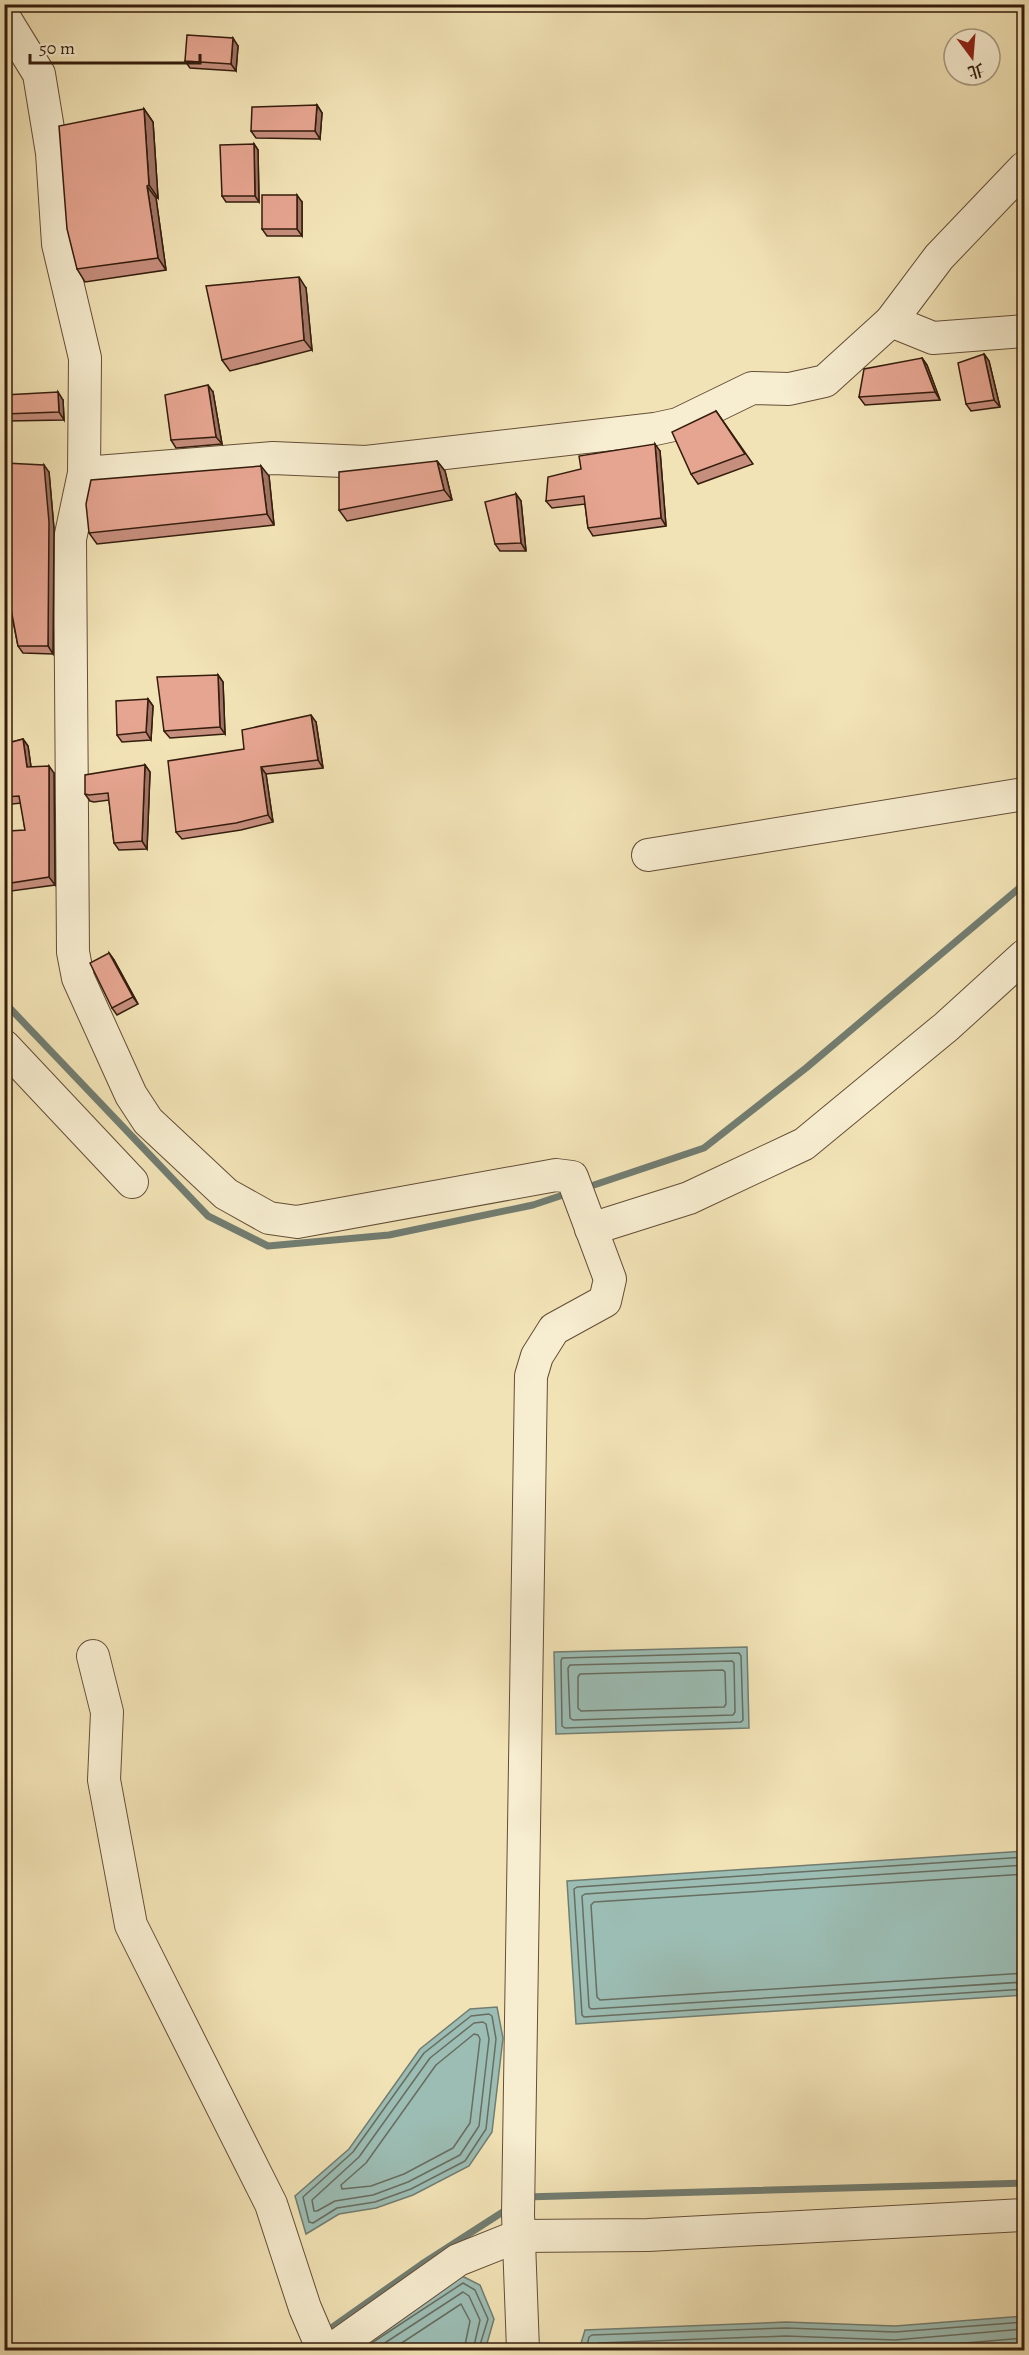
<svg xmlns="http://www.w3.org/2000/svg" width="1029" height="2355" font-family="Alegreya,'Noto Serif TC',serif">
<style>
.water{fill:#9cbdb4;stroke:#727d71;stroke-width:1.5}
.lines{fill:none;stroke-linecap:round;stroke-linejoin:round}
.shore{stroke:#686d60;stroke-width:1.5}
.stream{stroke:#727d71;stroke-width:7}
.minor-casing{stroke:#644e37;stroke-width:34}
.minor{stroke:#f7edd0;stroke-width:32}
.wall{fill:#c68e7d;stroke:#341d0d;stroke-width:1.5}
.shaded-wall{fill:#a17466;stroke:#341d0d;stroke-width:1.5}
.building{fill:#e6a591;stroke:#341d0d;stroke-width:1.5}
</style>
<rect width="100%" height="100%" fill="#f2e3b6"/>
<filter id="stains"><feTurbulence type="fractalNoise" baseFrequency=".00333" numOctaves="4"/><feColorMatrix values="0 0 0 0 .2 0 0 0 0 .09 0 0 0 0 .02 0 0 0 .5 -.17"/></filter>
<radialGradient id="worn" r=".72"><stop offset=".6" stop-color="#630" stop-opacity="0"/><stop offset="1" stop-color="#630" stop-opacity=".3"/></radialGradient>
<g class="water">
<path d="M747,1647L749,1728L556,1734L554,1652Z"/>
<path d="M1024,1851V1995L576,2024L567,1881Z"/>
<path d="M497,2007L503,2038L492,2132L469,2166L413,2195L376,2208L339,2214L306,2234L295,2196L349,2149L420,2049L470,2009Z"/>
<path d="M462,2276L480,2285L494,2319L486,2347L490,2350H350Z"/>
<path d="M1024,2316V2350H579L585,2330L786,2322L895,2326Z"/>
</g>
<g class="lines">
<g class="shore">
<path d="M739,1653L741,1656L743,1720L741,1722L565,1728L562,1726L561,1661L562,1658Z"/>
<path d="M732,1661L734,1663L735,1712L733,1715L573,1720L570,1718L568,1668L570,1665Z"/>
<path d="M723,1670L725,1672L726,1704L724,1707L581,1711L578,1708V1677L580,1674Z"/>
<path d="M1024,1857L577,1887L574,1889L582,2015L584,2017L1024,1989"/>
<path d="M1024,1865L585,1894L582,1896L589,2007L591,2009L1024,1982"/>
<path d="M1024,1874L594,1902L591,1905L597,1997L600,2000L1024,1973"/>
<path d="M489,2014L492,2016L496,2039L486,2129L465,2161L411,2189L375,2202L337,2208L313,2223L309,2222L303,2197L353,2152L424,2053L471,2016Z"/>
<path d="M483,2022L486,2024L489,2039L479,2126L460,2155L408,2182L373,2195L335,2201L317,2211H314L312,2200L359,2157L430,2058L474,2023Z"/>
<path d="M474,2034L478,2035L480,2039L470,2123L453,2148L404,2174L371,2186L342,2189L341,2185L366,2163L436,2065Z"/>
<path d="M361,2350L463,2283L475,2290L488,2319L480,2345L481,2350"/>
<path d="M374,2350L463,2292L469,2296L480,2320L473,2350"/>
<path d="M391,2350L461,2304L470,2321L464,2350"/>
<path d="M586,2350L589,2337L592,2335L786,2328L895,2332L1024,2322"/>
<path d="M593,2350L598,2343L786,2336L895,2340L1024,2329"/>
<path d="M628,2350L786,2345L895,2349L1024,2338"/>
</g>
<g class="stream">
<path d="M4,1002L208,1216L268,1246L389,1235L533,1205L569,1193"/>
<path d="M585,1188L704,1148L806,1068L1024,884"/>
<path d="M525,2197L1024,2183"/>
<path d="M324,2333L422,2264L509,2208"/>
</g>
<defs>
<g id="minor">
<path d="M4,17L39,74L52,153L58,244L85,358L84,473L273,458L366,462L655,429L678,424L752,388L789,389L825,381L891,321L939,257L1024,168"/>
<path d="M891,321L933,338L1024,331"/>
<path d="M84,473L70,539L73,952L78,978L131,1095L148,1121L226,1194L269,1218L297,1222L556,1175L572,1177L610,1279L605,1301L554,1329L537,1356L531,1376L518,2214L523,2350"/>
<path d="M648,855L1024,794"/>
<path d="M4,1046L132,1182"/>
<path d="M591,1229L689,1198L804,1144L946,1027L1024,956"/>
<path d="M93,1656L107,1712L104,1780L131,1925L271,2204L305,2308L323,2350"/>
<path d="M331,2350L458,2260L518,2236L648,2235L1024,2215"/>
</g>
</defs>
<use href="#minor" class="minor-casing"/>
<use href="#minor" class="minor"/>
</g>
<g class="wall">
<path d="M238,46L236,71L190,68L185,61Z"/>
<path d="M317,105L322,113L320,139L256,138L251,131Z"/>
<path d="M144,109L153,122L158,198H156L166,270L85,282L77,269Z"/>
<path d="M254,144L258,150L259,202H226L222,196Z"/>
<path d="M302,202V236H267L262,229Z"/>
<path d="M306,288L312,350L230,371L222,360Z"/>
<path d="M984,354L989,361L1000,407L971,411L966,404Z"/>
<path d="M922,358L927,365L940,400L865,405L859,397Z"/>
<path d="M213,392L222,444L176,448L171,440Z"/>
<path d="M4,395L63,400L64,420L7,421L10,464L49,472L54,529L53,654L23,653L18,646L12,616L4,615Z"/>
<path d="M716,411L753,464L698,484L691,474Z"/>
<path d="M660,451L666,526L593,536L588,528L585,504L552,508L546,501Z"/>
<path d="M437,461L445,471L452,500L347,521L339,510Z"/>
<path d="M269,476L274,525L97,544L89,533Z"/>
<path d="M516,494L521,501L526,551H500L495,544Z"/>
<path d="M218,675L223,682L225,734L170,738L164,731Z"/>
<path d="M148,699L153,706L151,740L122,742L117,735Z"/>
<path d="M316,722L323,768L266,774L273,822L241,830L182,839L176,832L244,749Z"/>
<path d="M4,736H7L12,742L23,739L28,746L31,767L54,773L55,885L4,892V851L25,830L21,803L4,805Z"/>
<path d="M145,765L150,772L147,849L119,850L114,843L109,800L94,802L90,801L85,794Z"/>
<path d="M109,953L114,960L138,1004L117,1015L112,1008Z"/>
</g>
<g class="shaded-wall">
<path d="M233,38L238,46L236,71L231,64Z"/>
<path d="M317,105L322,113L320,139L315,131Z"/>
<path d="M144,109L153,122L158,198L149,185Z"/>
<path d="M254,144L258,150L259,202L255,196Z"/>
<path d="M147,186L156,198L166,270L158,258Z"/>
<path d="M297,195L302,202V236L297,229Z"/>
<path d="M299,277L306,288L312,350L304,340Z"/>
<path d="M984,354L989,361L1000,407L994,400Z"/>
<path d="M922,358L927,365L940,400L935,392Z"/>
<path d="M208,385L213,392L222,444L216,437Z"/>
<path d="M58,392L63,400L64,420L59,412Z"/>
<path d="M4,417L7,421L11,471L5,463Z"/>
<path d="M655,444L660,451L666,526L661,518Z"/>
<path d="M437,461L445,471L452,500L444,490Z"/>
<path d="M44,465L49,472L54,529L53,654L48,646Z"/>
<path d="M261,466L269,476L274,525L267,514Z"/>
<path d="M516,494L521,501L526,551L521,543Z"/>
<path d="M218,675L223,682L225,734L220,727Z"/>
<path d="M148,699L153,706L151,740L146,732Z"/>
<path d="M311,715L316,722L323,768L318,760Z"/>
<path d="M23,739L28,746L32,774L27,767Z"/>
<path d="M145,765L150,772L147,849L142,841Z"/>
<path d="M49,766L54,773L55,885L49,877Z"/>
<path d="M261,767L266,774L273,822L268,815Z"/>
<path d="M109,953L114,960L138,1004L133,997Z"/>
</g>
<g class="building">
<path d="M187,35L233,38L231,64L185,61Z"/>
<path d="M317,105L315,131H251L252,107Z"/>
<path d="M144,109L149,185L147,186L158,258L77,269L67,229L59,126Z"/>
<path d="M254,144L255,196H222L220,145Z"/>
<rect x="262" y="195" width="35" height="34"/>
<path d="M299,277L304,340L222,360L206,286Z"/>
<path d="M984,354L994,400L966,404L958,363Z"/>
<path d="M922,358L935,392L859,397L864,369Z"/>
<path d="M208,385L216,437L171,440L165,395Z"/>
<path d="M58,392L59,412L4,414V395Z"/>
<path d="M716,411L745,454L691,474L672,432Z"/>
<path d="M655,444L661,518L588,528L584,496L546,501L548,477L581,469L579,456Z"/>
<path d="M4,449L5,463L44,465L49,522L48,646H18L11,609L4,608V569L6,563H4Z"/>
<path d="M437,461L444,490L339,510V472Z"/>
<path d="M261,466L267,514L89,533L86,504L91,480Z"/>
<path d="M516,494L521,543L495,544L485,502Z"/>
<path d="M218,675L220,727L164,731L157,677Z"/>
<path d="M148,699L146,732L117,735L116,701Z"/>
<path d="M311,715L318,760L261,767L268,815L236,823L176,832L168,761L244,749L242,730Z"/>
<path d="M4,736H7L8,743L23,739L27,767L49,766V877L4,884V851L8,831L25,830L19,796L4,797Z"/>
<path d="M145,765L142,841L114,843L108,793L89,795L85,794V775Z"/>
<path d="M109,953L133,997L112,1008L90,963Z"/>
</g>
<rect width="1029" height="2355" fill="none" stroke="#f2e3b6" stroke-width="24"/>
<rect x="6" y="6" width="1017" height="2343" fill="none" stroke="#341d0d" stroke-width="3"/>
<rect x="12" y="12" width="1005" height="2331" fill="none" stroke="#341d0d" stroke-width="1.5"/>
<g transform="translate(972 57) rotate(164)"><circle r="28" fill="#f7edd0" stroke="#a99a82" stroke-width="1.5"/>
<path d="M0-4.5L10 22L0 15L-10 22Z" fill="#8f2418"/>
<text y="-9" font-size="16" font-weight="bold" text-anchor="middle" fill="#341d0d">北</text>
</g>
<path d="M30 54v9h170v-9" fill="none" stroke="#341d0d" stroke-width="3"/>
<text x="39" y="54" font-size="18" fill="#341d0d" stroke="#f7edd0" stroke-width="4.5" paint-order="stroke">50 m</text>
<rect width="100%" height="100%" filter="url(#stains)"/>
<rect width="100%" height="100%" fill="url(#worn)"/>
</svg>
